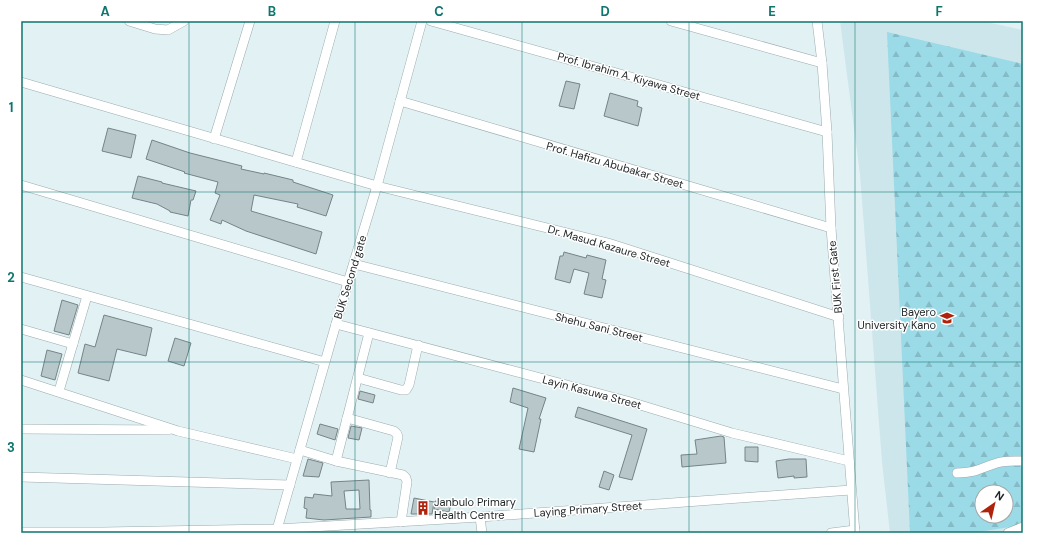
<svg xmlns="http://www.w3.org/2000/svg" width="1044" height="554" font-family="'DM Sans',sans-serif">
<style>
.built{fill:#cde6eb;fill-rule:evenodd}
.forest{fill:url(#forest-firs);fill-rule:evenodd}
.building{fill:#b7c7ca;stroke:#768487;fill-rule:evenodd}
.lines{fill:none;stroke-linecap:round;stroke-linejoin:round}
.street-casing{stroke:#9cabae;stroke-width:10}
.street{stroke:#fff;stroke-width:9}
.grid{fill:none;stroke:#0f766e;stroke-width:1;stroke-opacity:0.55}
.labels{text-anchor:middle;stroke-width:3;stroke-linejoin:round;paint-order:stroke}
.street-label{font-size:11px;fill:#1d2224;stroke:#fff}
.poi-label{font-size:11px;fill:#1d2224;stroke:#fff;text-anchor:end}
.neatline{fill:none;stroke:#0f766e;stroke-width:1.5}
.grid-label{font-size:13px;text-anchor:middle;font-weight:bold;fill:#0f766e}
</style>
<defs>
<pattern id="forest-firs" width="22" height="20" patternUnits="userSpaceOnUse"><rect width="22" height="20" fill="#9bdae7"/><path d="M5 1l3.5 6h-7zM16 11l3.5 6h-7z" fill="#85bbc6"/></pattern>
</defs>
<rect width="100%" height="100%" fill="#e1f1f4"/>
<path class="built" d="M840,21H982L1023,30V533H890L882,462L860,174ZM982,492H1006V516H982Z"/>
<path class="forest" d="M887,32L1023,64V525L972,533H910ZM982,492H1006V516H982Z"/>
<g class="building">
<path d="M566,81L580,84L574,109L559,106Z"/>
<path d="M610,93L638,101L637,106L642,108L638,126L604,116Z"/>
<path d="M108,128L136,135L131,158L102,151Z"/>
<path d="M152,140L190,153L242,166L241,169L264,174V173L293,180V182L333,195L326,216L297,207L298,204L254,195L251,211L322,232L316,254L246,231L222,220L221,224L210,220L220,195L215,193L218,182L184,173L185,172L146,159Z"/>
<path d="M138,176L162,182V183L196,191L193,200H191L188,216L170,212V211L157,204L132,198Z"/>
<path d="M564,252L586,258L587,255L606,260L602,279L606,280L602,298L584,294L589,273L574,269L570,283L555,279L560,256H563Z"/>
<path d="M62,300L78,305L69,335L54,331Z"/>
<path d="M104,315L152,328L146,356L117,349L109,381L78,373L85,344L95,347Z"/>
<path d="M175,338L191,343L184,366L168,361Z"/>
<path d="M47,350L62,354L55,380L41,376Z"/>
<path d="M513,388L546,398L539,419H541L534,452L519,449L528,408L510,402Z"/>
<path d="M360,391L375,395L373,403L358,399Z"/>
<path d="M578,407L647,429L632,480L619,477L632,435L575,417Z"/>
<path d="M320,424L338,429L335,440L317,434Z"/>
<path d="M351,426L362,428L359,440L348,438Z"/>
<path d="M721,436L724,437L726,463L682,467L681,455L697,454L695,440Z"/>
<path d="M745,447H758V462L745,461Z"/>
<path d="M308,459L323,463L319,477L303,476Z"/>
<path d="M789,459H806L807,477L794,478V476L778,478L776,461Z"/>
<path d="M604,471L614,475L609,490L599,487Z"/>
<path d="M369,480L370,510H371V517L324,520L306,518L307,509L304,508L305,497L313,498L314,494L332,496L331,482ZM359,490L360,509H346L344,491Z"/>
<path d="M414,498L434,502L432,514H411Z"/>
<path d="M435,501L451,504L449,512L434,509Z"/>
</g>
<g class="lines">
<defs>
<g id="street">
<path d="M129,21L155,29L168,30L184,21"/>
<path d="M431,21L827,132"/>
<path d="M671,21L822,63"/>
<path d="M817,21L822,63L827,132L831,228L855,533"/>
<path d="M21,82L377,186L608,243L839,317"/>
<path d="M400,101L831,228"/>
<path d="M214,139L250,21"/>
<path d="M296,162L335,21"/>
<path d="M21,185L348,282"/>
<path d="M354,264L843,389"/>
<path d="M21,277L325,362"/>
<path d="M336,324L627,401L732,433L849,461"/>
<path d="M21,329L73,344"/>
<path d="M358,378L401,390H406L409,385L418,345"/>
<path d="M21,380L178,431L297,459"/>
<path d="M59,391L87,296"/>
<path d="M347,418L394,431L397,434L398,437L390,473"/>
<path d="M21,429L168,430"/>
<path d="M300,450L336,461L403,475L406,478L407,482L401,522"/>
<path d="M336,461L369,333"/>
<path d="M957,473C977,473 980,468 997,463C1006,460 1015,461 1023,461"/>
<path d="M21,477L290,485"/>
<path d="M480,517L482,533"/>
<path d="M21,532H103L277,529L480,517L851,490"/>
<path d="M276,533L348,282L377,186L422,21"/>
<path d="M831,533L855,530"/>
<path d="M1008,533L1023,527"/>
</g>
</defs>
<use href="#street" class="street-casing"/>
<use href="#street" class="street"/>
</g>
<path class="grid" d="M189,21V533M355,21V533M522,21V533M689,21V533M855,21V533M21,192H1023M21,362H1023"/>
<defs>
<symbol id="university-bare" viewBox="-9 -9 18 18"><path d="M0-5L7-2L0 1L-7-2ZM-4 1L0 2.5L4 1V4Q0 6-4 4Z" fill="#b0220c" stroke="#fff" stroke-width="2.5" paint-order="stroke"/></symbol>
<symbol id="building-bare" viewBox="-9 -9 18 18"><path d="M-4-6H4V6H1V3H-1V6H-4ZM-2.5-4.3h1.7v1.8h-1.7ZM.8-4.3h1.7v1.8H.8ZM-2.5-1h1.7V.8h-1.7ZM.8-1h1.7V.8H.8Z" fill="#b0220c" stroke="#fff" stroke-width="2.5" paint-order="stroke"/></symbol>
</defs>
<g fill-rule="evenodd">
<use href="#university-bare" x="937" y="308" width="20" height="20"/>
<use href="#building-bare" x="413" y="498" width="20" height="20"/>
</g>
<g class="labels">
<g class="street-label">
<text transform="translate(629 76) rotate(16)" y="4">Prof. Ibrahim A. Kiyawa Street</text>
<text transform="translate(615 165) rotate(16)" y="4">Prof. Hafizu Abubakar Street</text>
<text transform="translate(609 246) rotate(16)" y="4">Dr. Masud Kazaure Street</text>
<text transform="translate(350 277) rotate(-73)" y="4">BUK Second gate</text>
<text transform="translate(835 277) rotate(-95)" y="4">BUK First Gate</text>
<text transform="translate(599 327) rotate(14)" y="4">Shehu Sani Street</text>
<text transform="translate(592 392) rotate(15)" y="4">Layin Kasuwa Street</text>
<text transform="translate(588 509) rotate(-4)" y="4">Laying Primary Street</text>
</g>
<g class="poi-label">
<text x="936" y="316">Bayero<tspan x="936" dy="13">University Kano</tspan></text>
<text x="434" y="506" text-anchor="start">Janbulo Primary<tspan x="434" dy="13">Health Centre</tspan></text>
</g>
</g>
<rect width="1044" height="554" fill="none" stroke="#ffffff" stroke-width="44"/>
<g transform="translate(994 504) rotate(34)"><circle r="19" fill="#ffffff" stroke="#a5a7a7"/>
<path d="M0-3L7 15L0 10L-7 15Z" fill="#b0220c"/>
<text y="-6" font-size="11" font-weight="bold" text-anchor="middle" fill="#1d2224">N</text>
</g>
<rect x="22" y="22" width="1000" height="510" class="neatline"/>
<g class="grid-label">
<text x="105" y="16">A</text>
<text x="272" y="16">B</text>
<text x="439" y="16">C</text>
<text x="605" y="16">D</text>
<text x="772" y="16">E</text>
<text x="939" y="16">F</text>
<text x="11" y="112">1</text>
<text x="11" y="282">2</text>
<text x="11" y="452">3</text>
</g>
</svg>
